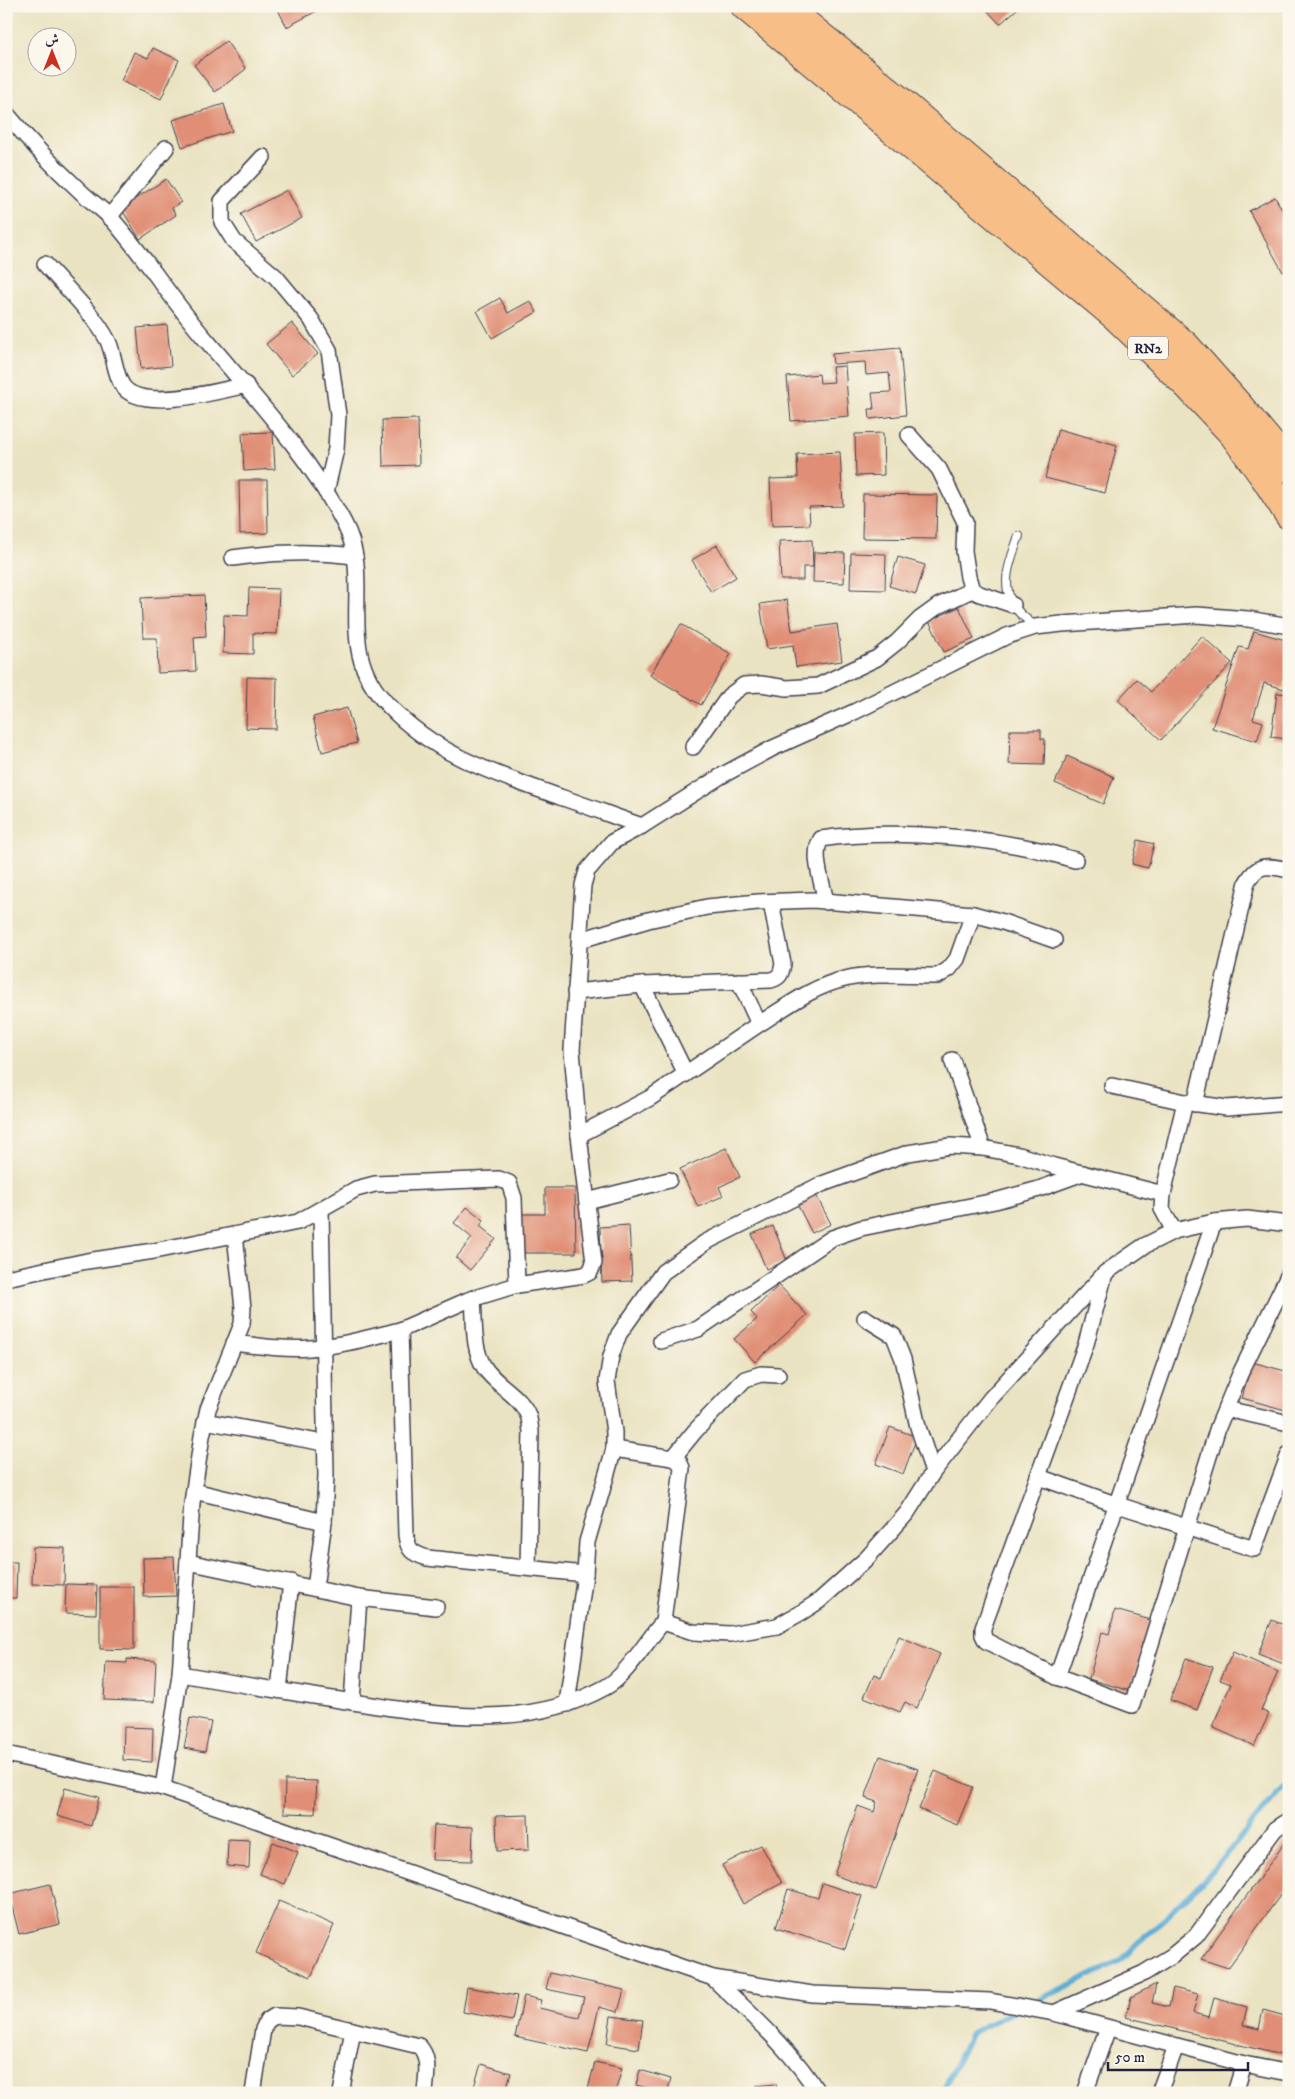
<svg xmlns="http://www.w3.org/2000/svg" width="1295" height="2099" font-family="'IM FELL DW Pica',Amiri,serif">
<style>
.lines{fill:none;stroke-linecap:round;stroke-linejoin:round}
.stream{stroke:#5dadd7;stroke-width:5.5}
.building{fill:#e08e75}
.lane-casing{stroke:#403f4f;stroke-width:10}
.street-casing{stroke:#403f4f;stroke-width:18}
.highway-casing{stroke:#403f4f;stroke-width:30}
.lane{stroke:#fff;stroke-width:8}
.street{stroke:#fff;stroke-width:15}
.highway{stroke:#f7be88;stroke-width:28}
.labels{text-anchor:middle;stroke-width:4;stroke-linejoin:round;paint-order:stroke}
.shield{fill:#fbf7ec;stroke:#636270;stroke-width:1}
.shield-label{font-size:14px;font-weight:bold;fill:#22223b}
</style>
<rect width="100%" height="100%" fill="#fbf7ec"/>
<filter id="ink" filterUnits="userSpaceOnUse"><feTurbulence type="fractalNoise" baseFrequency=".02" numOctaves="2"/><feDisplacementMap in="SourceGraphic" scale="10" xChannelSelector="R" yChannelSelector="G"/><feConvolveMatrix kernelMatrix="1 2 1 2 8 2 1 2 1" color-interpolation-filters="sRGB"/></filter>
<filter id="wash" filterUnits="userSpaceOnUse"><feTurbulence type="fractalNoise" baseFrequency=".0096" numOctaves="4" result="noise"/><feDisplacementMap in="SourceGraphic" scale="20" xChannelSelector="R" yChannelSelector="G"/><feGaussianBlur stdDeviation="1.12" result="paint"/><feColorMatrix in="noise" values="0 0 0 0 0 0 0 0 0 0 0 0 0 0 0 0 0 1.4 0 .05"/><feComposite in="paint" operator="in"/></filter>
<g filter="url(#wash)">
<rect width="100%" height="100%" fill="#eae3c2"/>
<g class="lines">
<g class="stream">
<path d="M1030,2004L1121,1960L1206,1878L1289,1780"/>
<path d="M942,2093L971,2033L1017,2010"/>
</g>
</g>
<g id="blocks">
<g class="building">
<path d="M276,6H326L287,27Z"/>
<path d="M983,6H1014L1017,9L1000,24Z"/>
<path d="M226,41L246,69L215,92L194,65Z"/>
<path d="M153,48L179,60L161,99L121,81L134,52L148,58Z"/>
<path d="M224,104L232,131L182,147L173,120Z"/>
<path d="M166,179L181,202L172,208L176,215L140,239L121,208Z"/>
<path d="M287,190L302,218L256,242L241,214Z"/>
<path d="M1275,197L1286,217L1289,215V269L1283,272L1249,211Z"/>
<path d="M500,298L508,313L530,301L537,312L492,338L477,311Z"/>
<path d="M292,323L318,354L292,375L266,344Z"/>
<path d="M167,325L171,366L141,369L137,328Z"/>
<path d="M900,348L906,415L870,419L869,409H874L872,393L891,392L889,373L866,375L865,362L833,364L832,354Z"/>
<path d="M845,366L849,416L791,421L787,377L819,374L820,383L834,382L832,367Z"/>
<path d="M418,419L419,465L383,466L382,420Z"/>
<path d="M1058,429L1117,445L1105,493L1045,478Z"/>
<path d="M273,432L275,469L244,471L242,433Z"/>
<path d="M883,433L884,475L856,476L855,434Z"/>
<path d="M840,452L843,506L809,507L810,525L772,526L770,479L798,478L797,454Z"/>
<path d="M239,480H267L268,533L240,534Z"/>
<path d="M863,494L937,495L936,539L862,538Z"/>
<path d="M812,540L813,567H803V580H781L779,541Z"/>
<path d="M717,545L736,577L711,592L692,560Z"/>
<path d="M814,552L845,553L844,583L813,582Z"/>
<path d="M851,553L886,554L885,590L850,589Z"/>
<path d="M898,557L925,565L916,594L889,586Z"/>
<path d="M249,588L279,589L277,634L253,633V654L223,653L224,615L248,616Z"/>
<path d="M204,595L206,636L194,637L196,671L158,673L157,638H143L141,598Z"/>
<path d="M787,600L792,631L837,624L842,661L796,667L793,645L767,649L760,604Z"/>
<path d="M959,607L974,639L944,652L929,621Z"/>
<path d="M681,624L731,654L701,705L650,675Z"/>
<path d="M1254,631L1289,641V671L1284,689L1264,683L1253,719L1263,722L1257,741L1212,728L1239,647L1248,649Z"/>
<path d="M1202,636L1232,663L1161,740L1118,700L1137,679L1151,692Z"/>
<path d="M247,677L277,678L276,729L246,728Z"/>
<path d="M1277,693L1289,694V739L1271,737Z"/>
<path d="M347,708L357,743L322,752L313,717Z"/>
<path d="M1010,730H1041V739H1045L1044,765L1009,764Z"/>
<path d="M1067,756L1114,777L1103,804L1055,783Z"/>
<path d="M1138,840L1154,844L1148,868L1132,864Z"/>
<path d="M726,1148L740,1177L719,1187L723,1196L698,1207L680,1169Z"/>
<path d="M545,1188H575L576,1253H522V1214H545Z"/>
<path d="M816,1195L831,1224L812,1233L797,1204Z"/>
<path d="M467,1207L484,1220L480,1226L496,1239L470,1270L456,1258L472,1238L454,1223Z"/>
<path d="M629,1225L632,1281L602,1282L600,1227Z"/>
<path d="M773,1226L787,1261L766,1269L752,1234Z"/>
<path d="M779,1285L807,1315L755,1362L734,1339L757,1319L751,1312Z"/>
<path d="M1252,1362L1289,1372V1411L1242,1398Z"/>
<path d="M890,1427L917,1437L903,1474L876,1464Z"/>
<path d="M33,1547L65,1548L64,1585L32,1584Z"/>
<path d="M174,1557L176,1596L144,1597L143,1558Z"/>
<path d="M6,1562H17L16,1598H6Z"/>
<path d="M66,1584L97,1585L96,1614L65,1613Z"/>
<path d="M100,1587H134V1650L100,1649Z"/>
<path d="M1115,1610L1151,1620L1130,1691L1089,1679L1102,1632L1109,1634Z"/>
<path d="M1272,1620L1289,1627V1666L1258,1654Z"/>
<path d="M899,1636L940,1654L917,1708L905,1702L900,1712L864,1697L874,1675L881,1678Z"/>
<path d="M1233,1652L1278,1672L1261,1710L1269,1714L1254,1746L1212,1727L1231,1684L1220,1680Z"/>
<path d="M1186,1658L1213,1667L1197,1710L1170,1700Z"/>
<path d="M127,1659L156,1661L154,1702L104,1700L106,1662L127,1663Z"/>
<path d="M190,1718L211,1722L205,1752L184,1748Z"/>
<path d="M124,1727L153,1728L152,1762L123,1760Z"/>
<path d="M880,1756L918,1769L876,1890L834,1875L858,1806L874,1812L877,1802L865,1798Z"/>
<path d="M935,1771L973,1787L957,1825L919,1809Z"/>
<path d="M285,1780L317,1781L315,1814L284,1813Z"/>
<path d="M65,1788L99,1797L91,1826L57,1816Z"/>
<path d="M528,1815L529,1850L497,1851L496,1816Z"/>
<path d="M434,1825L473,1827L472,1861L432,1860Z"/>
<path d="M1289,1837V1883L1228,1968L1201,1959Z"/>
<path d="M228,1839L250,1840L249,1868L227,1866Z"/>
<path d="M273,1842L298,1852L285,1884L260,1874Z"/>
<path d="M761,1845L782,1883L743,1904L722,1865Z"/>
<path d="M822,1883L862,1896L845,1949L776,1928L788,1889L818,1898Z"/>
<path d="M50,1884L60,1924L19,1934L9,1894Z"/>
<path d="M279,1901L334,1925L311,1977L256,1953Z"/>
<path d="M550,1973L624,1990L618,2012L599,2007L588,2053L515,2037L524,1996L541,2000L539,2008L579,2017L584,1997L546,1989Z"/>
<path d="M1156,1984L1152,2003L1169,2007L1173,1988L1198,1994L1193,2013L1209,2017L1214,1998L1247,2007L1243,2025L1259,2029L1263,2010L1289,2017V2057L1126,2017L1131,1997Z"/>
<path d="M467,1987L517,1996L512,2021L463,2012Z"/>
<path d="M611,2016L643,2020L639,2049L607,2044Z"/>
<path d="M595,2062L622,2068L615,2093H587Z"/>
<path d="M481,2064L511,2073L505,2093H472Z"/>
<path d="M640,2070L671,2079L667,2093L636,2085Z"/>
<path d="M776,2084L777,2093H757L756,2086Z"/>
</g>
</g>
</g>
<g filter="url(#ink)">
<use href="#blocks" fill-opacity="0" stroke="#403f4f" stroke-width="1"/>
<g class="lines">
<defs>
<path id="lane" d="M1019,536C1011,559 1000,582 1013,605C1018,613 1028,620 1035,627"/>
<g id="street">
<path d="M6,113C29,141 53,166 79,190C89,200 101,208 110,217C144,255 173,302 207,341C256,399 309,456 344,523C376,582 331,648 388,705C436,756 496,774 560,797C588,806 615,817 642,826"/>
<path d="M263,157L222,201V222L234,241L276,277L311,319L329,350L338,415L336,449L326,492"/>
<path d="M109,217L166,148"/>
<path d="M45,264C64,286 95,315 108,341C114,354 115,374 122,385C139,413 220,391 246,385"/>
<path d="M909,435L939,469L965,522L964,551L968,577L972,590L980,594L1013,605"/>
<path d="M233,558C273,552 314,551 355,556"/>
<path d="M693,747L729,696L744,685L761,684L787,688L818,686L877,658L897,642L920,619L938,606L972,590"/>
<path d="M826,902C823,884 811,855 821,839C879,830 962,835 1019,846C1038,849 1057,855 1075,860"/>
<path d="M580,940L648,920L707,907L758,902L813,900L973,914L1003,922L1054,940"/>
<path d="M642,985L686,1074"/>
<path d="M575,992L642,985L771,980C781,977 781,973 783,964L771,902"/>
<path d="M759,1024C786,1007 813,986 845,979C874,972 907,976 938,976L949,969L957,959L973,914"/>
<path d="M952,1060L983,1148"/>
<path d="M1112,1086L1185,1102L1227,1108L1289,1103"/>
<path d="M1195,1104L1247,882C1259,862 1268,866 1289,870"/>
<path d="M579,1135L650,1098L759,1024L739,981"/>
<path d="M587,1201L669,1180"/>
<path d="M1174,1231L1162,1209L1163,1194L1185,1102"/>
<path d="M235,1235L243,1308L242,1324L208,1409L202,1436L192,1503L180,1674C233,1683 286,1692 340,1700C429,1714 523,1733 606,1687C626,1676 648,1639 663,1622L693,1632L730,1634L777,1626L802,1612L819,1601L867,1558L907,1513L933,1472L991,1398L1105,1273L1144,1246L1174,1231L1214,1222L1247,1219L1289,1224"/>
<path d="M1104,1277L1086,1344L983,1628V1635L986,1641L1057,1677L1214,1222"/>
<path d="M6,1278L87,1261L154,1251L298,1222L356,1189L375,1184L499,1179L509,1183L514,1198L517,1285"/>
<path d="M473,1298C475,1320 472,1347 484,1367C495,1385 520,1395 528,1415C530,1420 530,1426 531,1431L528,1568"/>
<path d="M865,1318L894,1336L903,1359L918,1427L933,1472"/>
<path d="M661,1341L698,1329L832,1238L861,1228L995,1201L1039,1189L1083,1173"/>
<path d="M234,1343C259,1346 285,1350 310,1348C341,1346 371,1337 400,1330"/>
<path d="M1226,1409L1289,1423"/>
<path d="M205,1421L324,1443"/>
<path d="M614,1449V1432L607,1381L611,1356L619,1334L663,1272L706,1242L822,1184L908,1153L950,1146L983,1148L1019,1155L1054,1166L1163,1194"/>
<path d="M673,1458L695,1431L745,1379L761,1374L778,1375"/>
<path d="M1039,1477L1115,1504L1254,1549L1289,1454"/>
<path d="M194,1491L324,1522"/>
<path d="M188,1562L359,1598L352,1702"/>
<path d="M585,1574L587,1542L614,1449L673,1458L679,1461L682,1468L663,1622"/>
<path d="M315,1588L324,1522L326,1474L321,1210"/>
<path d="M359,1598L436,1607"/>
<path d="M1057,1677L1132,1705L1218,1427L1240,1374L1289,1274"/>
<path d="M279,1690L291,1582"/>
<path d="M567,1704L585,1574L427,1558C412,1553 408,1551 406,1535L400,1330L468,1300L517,1285L584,1275L590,1272L594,1263L579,1135L572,1050L583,885L587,871L612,842L642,826L721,776L773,748L854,712L1007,636L1035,627L1062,624L1197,615L1248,619L1289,626"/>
<path d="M6,1754L163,1788L713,1978L812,1994L990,2001L1054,2013L1244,2064L1289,2073"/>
<path d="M163,1788L180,1674"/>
<path d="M713,1978C748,2012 793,2051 818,2093"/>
<path d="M1054,2013L1144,1973L1172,1956L1196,1936L1275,1829L1284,1823L1289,1822"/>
<path d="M253,2093L263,2029L267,2021L275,2016L298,2017L419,2046C431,2058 426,2077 425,2093"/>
<path d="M341,2093L353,2030"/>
<path d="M1085,2093L1108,2028"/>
<path d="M1159,2093L1176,2046"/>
<path d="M1235,2093L1244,2064"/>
</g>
<g id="highway">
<path d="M745,6L1115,316L1189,387L1233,434L1265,478L1289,515"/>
<path d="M784,6L893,95L1186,346L1240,407L1281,456L1289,468"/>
</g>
</defs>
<use href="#lane" class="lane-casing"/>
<use href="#street" class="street-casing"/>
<use href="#highway" class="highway-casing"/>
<use href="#lane" class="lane"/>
<use href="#street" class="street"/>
<use href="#highway" class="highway"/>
</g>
</g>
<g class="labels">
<rect class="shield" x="1128" y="336.5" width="40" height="23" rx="4"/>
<g class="shield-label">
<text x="1148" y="353">RN2</text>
</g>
</g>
<rect width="1295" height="2099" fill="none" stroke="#fbf7ec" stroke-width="25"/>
<g transform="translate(52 52)"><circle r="24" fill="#fbf7ec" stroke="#a4a2a5"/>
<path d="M0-4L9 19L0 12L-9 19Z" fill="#c8321e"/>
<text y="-8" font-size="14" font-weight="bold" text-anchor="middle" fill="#22223b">ش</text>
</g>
<path d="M1108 2062v8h140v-8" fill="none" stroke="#22223b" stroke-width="2.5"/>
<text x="1115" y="2062" font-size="15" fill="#22223b" stroke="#fbf7ec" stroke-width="4" paint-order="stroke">50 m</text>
</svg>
